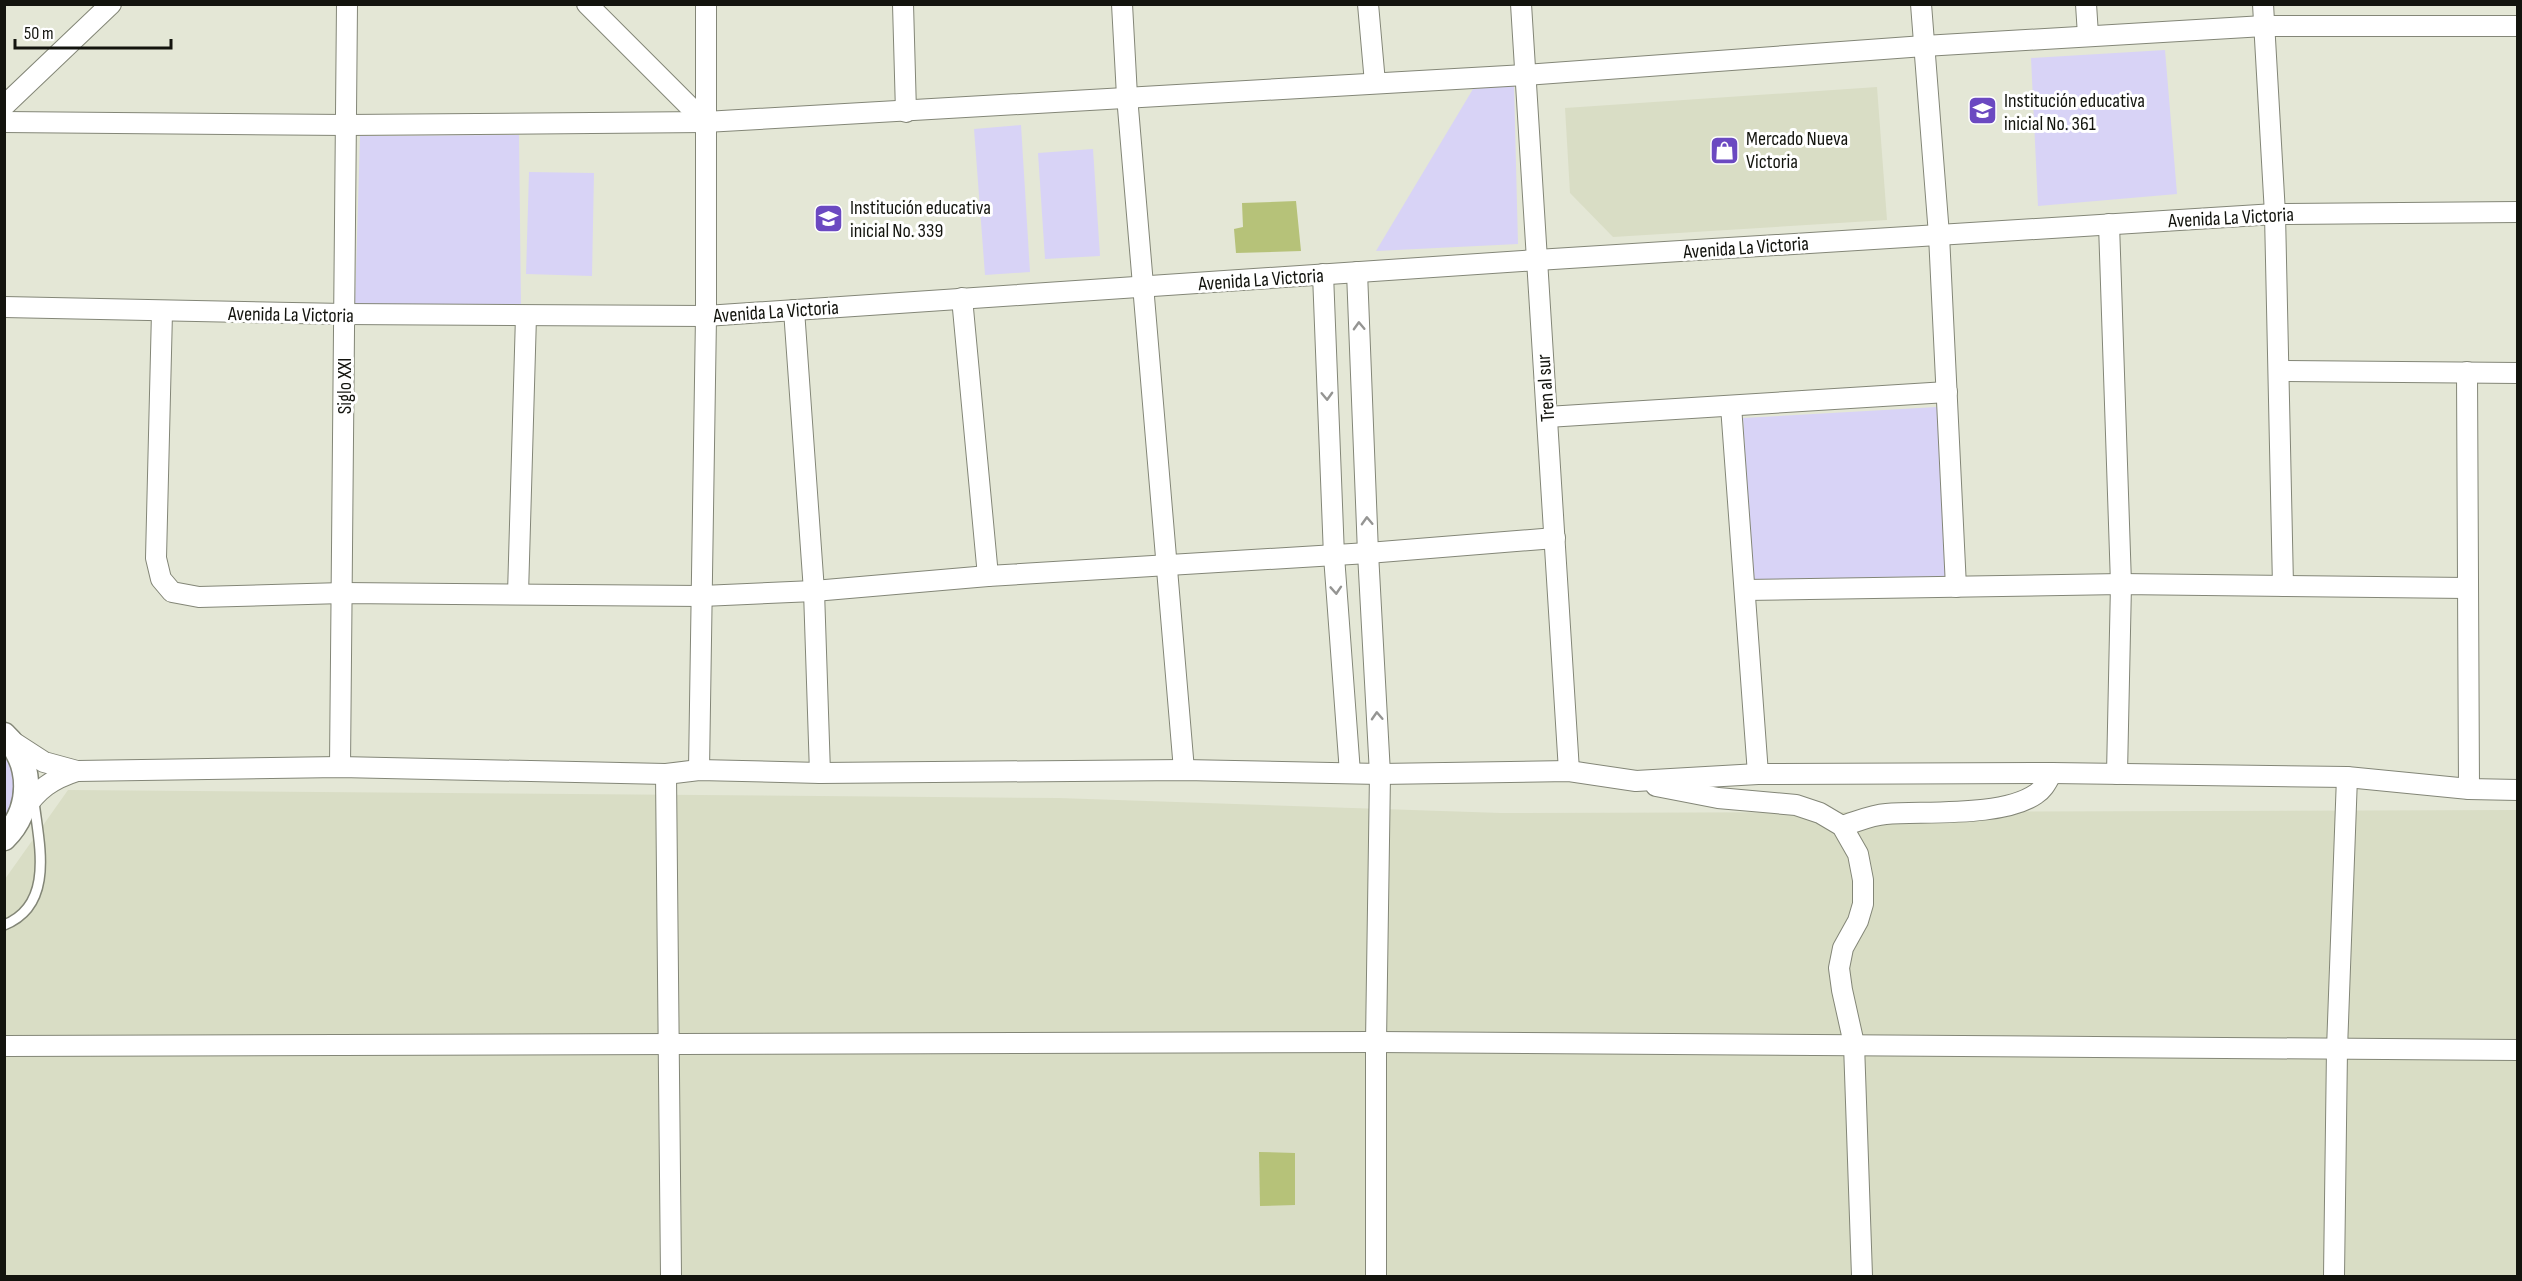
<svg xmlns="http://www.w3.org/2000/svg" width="2522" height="1281" font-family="'Sofia Sans Condensed',sans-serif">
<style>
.built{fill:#d9ddc5}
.green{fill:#d8d3f6}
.building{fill:#b6c279}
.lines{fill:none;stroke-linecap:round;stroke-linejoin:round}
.service-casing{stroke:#838677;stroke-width:12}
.minor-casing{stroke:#838677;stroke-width:22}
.tertiary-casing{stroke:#838677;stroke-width:27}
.service{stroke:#fff;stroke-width:9}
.minor{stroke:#fff;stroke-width:20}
.tertiary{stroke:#fff;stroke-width:24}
.oneway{stroke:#959593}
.labels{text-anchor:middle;stroke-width:6;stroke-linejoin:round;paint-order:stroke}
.poi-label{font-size:20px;fill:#13140e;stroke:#fff;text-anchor:start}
.street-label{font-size:20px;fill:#13140e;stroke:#fff}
</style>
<rect width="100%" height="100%" fill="#e4e7d6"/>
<g class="built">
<path d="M1877,87L1887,220L1613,237L1570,193L1565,108Z"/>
<path d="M68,790L1058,798L1501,813L2517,810V1276H5V879Z"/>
</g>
<g class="green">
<path d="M2165,50L2177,194L2038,206L2031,58Z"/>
<path d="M1514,85L1518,244L1376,251L1473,89Z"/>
<path d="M1021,125L1030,272L985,275L974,129Z"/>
<path d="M519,135L521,307L355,305L360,136Z"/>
<path d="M1093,149L1100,256L1045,259L1038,153Z"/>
<path d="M529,172L594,173L592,276L526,274Z"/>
<path d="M1937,407L1947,580L1753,583L1743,418Z"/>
<path d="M5,750C19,778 21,794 5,822Z"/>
</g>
<g class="building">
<path d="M1296,201L1301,251L1236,253L1234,229L1243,227L1242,203Z"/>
<path d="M1259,1152L1295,1153V1205L1260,1206Z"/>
</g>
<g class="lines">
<defs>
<path id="service" d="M4,925C55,905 39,844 34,802"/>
<g id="minor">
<path d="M587,4L705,122"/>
<path d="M903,4L906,112"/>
<path d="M1122,4L1127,96L1184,770"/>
<path d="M1368,4L1375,83"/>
<path d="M1521,4L1569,771"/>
<path d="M1921,4L1939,235L1956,587"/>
<path d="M2086,4L2088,35"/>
<path d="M2263,4L2275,214L2283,586"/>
<path d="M4,106L111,4"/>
<path d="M4,122L346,125L705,122L1525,75L1924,46L2264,26H2518"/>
<path d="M2109,224L2121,584L2117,774"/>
<path d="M1357,272L1368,553L1380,774L1376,1042V1276"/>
<path d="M1323,274L1334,556L1350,773"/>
<path d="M962,298L988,576"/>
<path d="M4,307L344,314L706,316L1537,260L2275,214L2518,212"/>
<path d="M794,310L814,591L820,773"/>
<path d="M162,312L156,558L161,579L172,592L199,597L343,593L702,596L814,591L988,576L1368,553L1555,538"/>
<path d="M2279,371L2518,373"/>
<path d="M2467,372L2469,789"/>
<path d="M1731,406L1758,774"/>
<path d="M1547,417L1947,392"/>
<path d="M1745,590L2121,584L2467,588"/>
<path d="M518,594L526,316"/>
<path d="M10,740L44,762L77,771L340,767L666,774L699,770L820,773L1184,770L1380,774L1569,771L1636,781L1758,774L2052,773L2347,777L2469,789L2518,790"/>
<path d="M340,767L347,4"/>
<path d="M699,770L706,316V4"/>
<path d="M666,774L671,1276"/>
<path d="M1656,786L1718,798L1796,805L1820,813L1842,826L1858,854L1863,880V904L1858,921L1843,948L1839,968L1842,990L1854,1044L1862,1276"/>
<path d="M23,811C38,789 52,779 77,771"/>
<path d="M1842,826C1856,822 1871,815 1886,814C1926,811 2003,817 2036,794C2044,789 2047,781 2052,773"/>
<path d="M4,1046L1376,1042L2518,1050"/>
<path d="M2334,1276L2337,1049L2347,777"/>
</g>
<path id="tertiary" d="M4,735C34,763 33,810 4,838"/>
</defs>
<use href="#service" class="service-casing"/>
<use href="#minor" class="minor-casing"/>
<use href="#tertiary" class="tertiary-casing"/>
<use href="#service" class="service"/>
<use href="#minor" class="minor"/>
<use href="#tertiary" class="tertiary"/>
</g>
<defs><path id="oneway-chevron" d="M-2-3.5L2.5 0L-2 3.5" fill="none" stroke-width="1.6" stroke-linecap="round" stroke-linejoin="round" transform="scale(1.5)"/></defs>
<g class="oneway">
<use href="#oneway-chevron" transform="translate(1359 326) rotate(-92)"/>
<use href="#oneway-chevron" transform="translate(1327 396) rotate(88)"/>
<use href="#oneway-chevron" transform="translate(1367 521) rotate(-92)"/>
<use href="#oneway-chevron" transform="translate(1336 590) rotate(86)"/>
<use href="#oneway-chevron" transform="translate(1377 716) rotate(-93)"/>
</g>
<defs>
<symbol id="school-square" viewBox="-11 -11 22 22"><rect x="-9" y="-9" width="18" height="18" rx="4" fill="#6b49c1" stroke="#fff"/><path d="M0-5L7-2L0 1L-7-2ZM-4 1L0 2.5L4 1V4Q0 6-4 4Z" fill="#fff"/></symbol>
<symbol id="shop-square" viewBox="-11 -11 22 22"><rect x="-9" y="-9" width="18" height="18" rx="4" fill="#6b49c1" stroke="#fff"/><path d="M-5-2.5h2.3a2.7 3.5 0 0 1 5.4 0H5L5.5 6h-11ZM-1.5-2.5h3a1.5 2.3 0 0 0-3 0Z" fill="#fff"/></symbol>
</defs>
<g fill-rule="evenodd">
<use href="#school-square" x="1966" y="94" width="33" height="33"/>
<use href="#shop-square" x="1708" y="134" width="33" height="33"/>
<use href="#school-square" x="812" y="202" width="33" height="33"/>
</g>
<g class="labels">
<g class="poi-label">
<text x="2004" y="107">Institución educativa<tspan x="2004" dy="23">inicial No. 361</tspan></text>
<text x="1746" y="145">Mercado Nueva<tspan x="1746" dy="23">Victoria</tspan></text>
<text x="850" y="214">Institución educativa<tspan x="850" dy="23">inicial No. 339</tspan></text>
</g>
<g class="street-label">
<text transform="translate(2231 217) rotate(-3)" y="7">Avenida La Victoria</text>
<text transform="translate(1746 247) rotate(-4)" y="7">Avenida La Victoria</text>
<text transform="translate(1261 279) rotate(-4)" y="7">Avenida La Victoria</text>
<text transform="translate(776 311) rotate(-4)" y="7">Avenida La Victoria</text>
<text transform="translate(291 314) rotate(1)" y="7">Avenida La Victoria</text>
<text transform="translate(344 386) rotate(-90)" y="7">Siglo XXI</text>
<text transform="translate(1545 388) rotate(-94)" y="7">Tren al sur</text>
</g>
</g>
<rect width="2522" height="1281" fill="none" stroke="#13140e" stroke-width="12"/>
<path d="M15 39v9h156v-9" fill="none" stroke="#13140e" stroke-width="3"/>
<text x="24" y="39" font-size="18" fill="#13140e" stroke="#ffffff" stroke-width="4.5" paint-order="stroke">50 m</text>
</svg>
